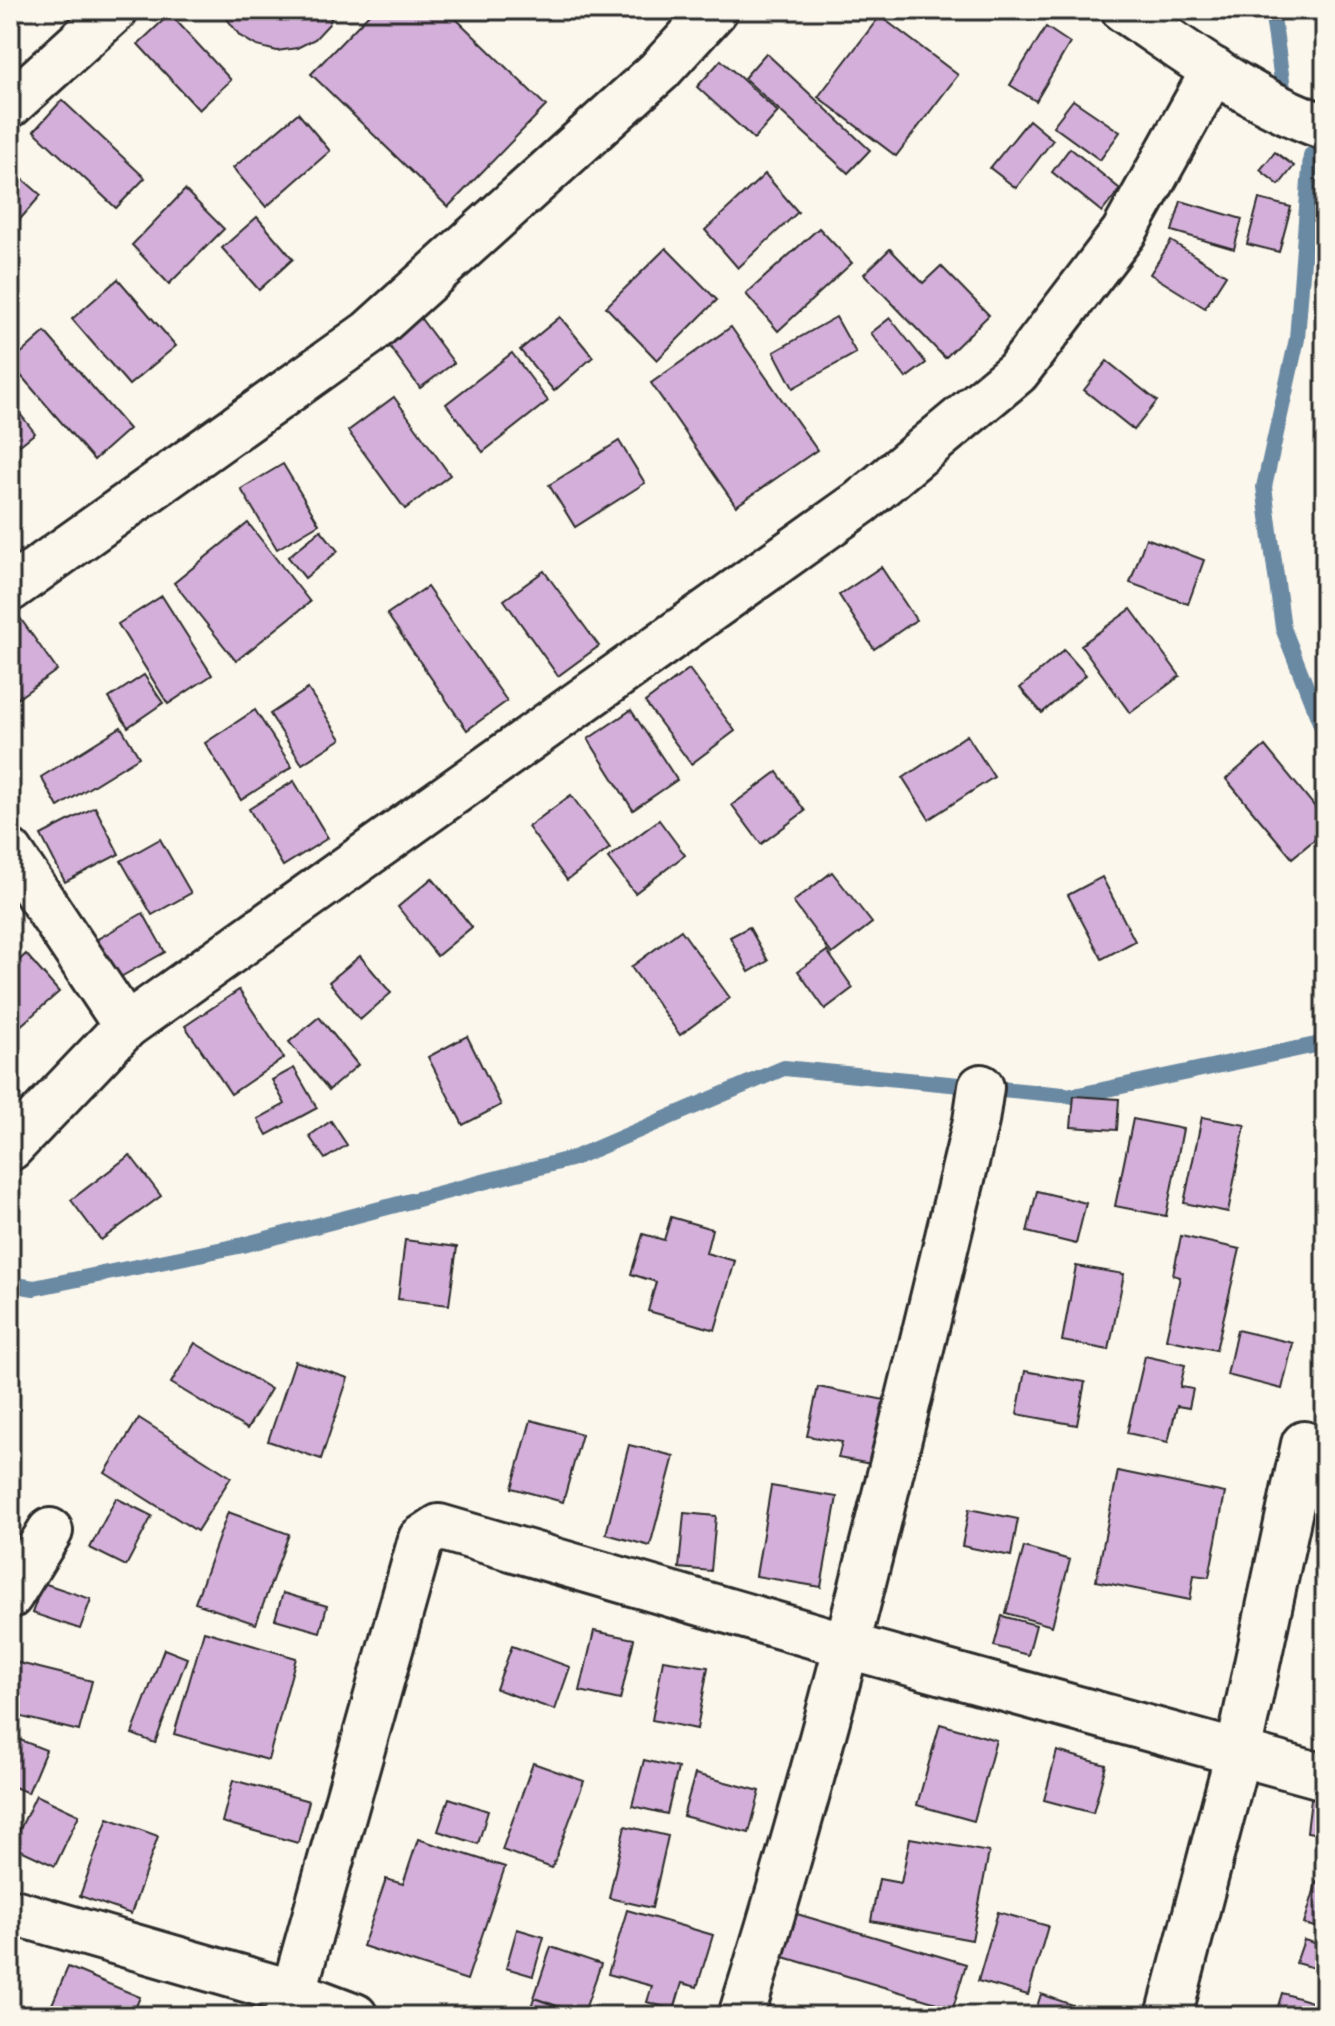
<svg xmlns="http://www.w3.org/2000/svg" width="1335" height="2026" font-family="'Gochi Hand',sans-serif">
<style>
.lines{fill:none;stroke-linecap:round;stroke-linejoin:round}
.stream{stroke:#6b89a2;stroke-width:16}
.building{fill:#d3afd9;stroke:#2b2b2b;stroke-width:2}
.street-casing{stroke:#2b2b2b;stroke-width:50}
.secondary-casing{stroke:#2b2b2b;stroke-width:50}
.street{stroke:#fbf7ec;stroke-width:44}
.secondary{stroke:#fbf7ec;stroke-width:44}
</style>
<rect width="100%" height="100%" fill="#fbf7ec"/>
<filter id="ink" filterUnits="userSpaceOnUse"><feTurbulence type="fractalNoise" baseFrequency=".0125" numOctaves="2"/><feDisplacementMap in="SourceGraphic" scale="16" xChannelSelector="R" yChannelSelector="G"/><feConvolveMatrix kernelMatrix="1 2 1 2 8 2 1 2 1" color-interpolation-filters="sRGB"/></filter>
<g filter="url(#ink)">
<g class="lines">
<g class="stream">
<path d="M1272,10L1283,88"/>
<path d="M1311,155L1297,339L1264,487L1283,628L1325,735"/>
<path d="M10,1284L34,1288L243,1245L574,1158L784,1068L1074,1096L1325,1043"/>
</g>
</g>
<g class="building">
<path d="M225,10H334L329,24L315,39L297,48L277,51L257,46L240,36L228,20Z"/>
<path d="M373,10H447L546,106L448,207L311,74Z"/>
<path d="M170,14L231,80L199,110L138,44Z"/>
<path d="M880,16L958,75L896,156L818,97Z"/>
<path d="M1046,27L1070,43L1036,101L1010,85Z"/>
<path d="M766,53L870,150L848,173L744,78Z"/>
<path d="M721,60L778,112L754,139L697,87Z"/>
<path d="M62,100L145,178L116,208L34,131Z"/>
<path d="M1073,100L1120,132L1100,160L1053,126Z"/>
<path d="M298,113L330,151L266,207L233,168Z"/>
<path d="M1029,120L1053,140L1016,188L990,168Z"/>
<path d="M1070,148L1120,189L1102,212L1052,172Z"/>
<path d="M1275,152L1294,166L1279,185L1260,170Z"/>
<path d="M10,168L41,195L10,231Z"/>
<path d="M765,174L798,212L738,268L705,230Z"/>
<path d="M185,190L224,229L169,284L132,245Z"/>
<path d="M1259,199L1291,207L1279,252L1247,244Z"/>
<path d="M1181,201L1242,219L1234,249L1172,231Z"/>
<path d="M257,217L293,259L259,290L222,248Z"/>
<path d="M819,228L852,263L778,331L746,294Z"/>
<path d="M1171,241L1226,275L1205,308L1150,274Z"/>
<path d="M666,248L717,300L657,360L606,307Z"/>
<path d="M890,249L923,283L941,266L989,315L945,358L864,274Z"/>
<path d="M118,279L176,346L129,385L72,319Z"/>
<path d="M413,308L454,363L420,388L380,333Z"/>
<path d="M560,317L593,357L554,391L520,350Z"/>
<path d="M836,317L856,353L793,388L774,352Z"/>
<path d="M890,318L926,363L906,378L871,333Z"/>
<path d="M731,327L817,450L736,506L651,383Z"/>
<path d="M45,332L129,429L94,460L10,363Z"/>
<path d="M512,353L548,401L483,452L446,404Z"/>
<path d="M1107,361L1157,401L1134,430L1084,390Z"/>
<path d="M394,397L450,475L405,509L348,431Z"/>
<path d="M10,401L35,433L10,453Z"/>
<path d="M619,441L645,483L575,527L549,485Z"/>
<path d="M283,464L319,524L277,549L241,489Z"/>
<path d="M248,523L310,602L236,661L174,583Z"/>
<path d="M321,530L338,551L305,578L288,557Z"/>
<path d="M1146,538L1204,560L1188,604L1130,583Z"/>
<path d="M881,567L916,620L874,649L839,595Z"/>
<path d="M544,571L599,646L558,676L504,600Z"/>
<path d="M427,587L507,701L467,730L387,614Z"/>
<path d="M1325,594V625L1314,621Z"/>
<path d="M162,596L212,675L168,704L118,624Z"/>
<path d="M1131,609L1180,676L1130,713L1081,645Z"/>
<path d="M20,618L57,670L10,704V626Z"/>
<path d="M1064,650L1086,675L1042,713L1020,688Z"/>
<path d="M689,669L735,731L691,764L645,702Z"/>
<path d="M144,675L163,703L128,727L109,698Z"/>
<path d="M308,689L341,739L302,764L270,714Z"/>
<path d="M255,710L292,767L241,800L205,743Z"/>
<path d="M631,710L677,780L633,810L588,739Z"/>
<path d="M121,727L139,757L58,807L41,777Z"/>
<path d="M967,735L994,777L929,819L903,778Z"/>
<path d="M1265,746L1325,819V831L1292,858L1226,779Z"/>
<path d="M777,772L805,811L761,844L732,805Z"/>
<path d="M294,781L328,838L283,866L249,809Z"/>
<path d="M571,795L610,848L567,880L528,827Z"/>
<path d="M95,807L119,854L65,882L41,835Z"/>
<path d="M659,820L685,855L635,893L608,858Z"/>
<path d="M160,839L191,893L152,915L121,861Z"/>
<path d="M832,872L872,923L832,954L793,902Z"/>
<path d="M1102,877L1135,941L1102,959L1068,895Z"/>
<path d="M432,878L472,927L437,956L398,907Z"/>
<path d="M143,913L165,952L117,979L96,940Z"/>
<path d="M749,927L768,961L749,972L730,937Z"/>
<path d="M681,930L730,998L680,1035L631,967Z"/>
<path d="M827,951L853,988L825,1009L798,971Z"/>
<path d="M26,954L59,992L10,1035V969Z"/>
<path d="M360,956L391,993L360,1020L329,982Z"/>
<path d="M239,990L284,1058L231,1094L185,1026Z"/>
<path d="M319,1017L358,1065L329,1090L289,1042Z"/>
<path d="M467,1036L501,1105L463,1125L428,1057Z"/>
<path d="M294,1068L317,1108L267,1135L258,1119L285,1104L272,1080Z"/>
<path d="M1074,1096L1119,1099L1117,1130L1071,1127Z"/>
<path d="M1202,1117L1245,1125L1228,1212L1184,1203Z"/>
<path d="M1133,1119L1183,1129L1166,1216L1115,1206Z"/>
<path d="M331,1121L347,1145L325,1159L309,1136Z"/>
<path d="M130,1155L161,1196L101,1240L71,1200Z"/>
<path d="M1037,1191L1086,1203L1076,1244L1027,1232Z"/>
<path d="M671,1217L712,1229L706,1253L735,1261L715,1330L648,1311L656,1282L631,1274L643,1234L664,1240Z"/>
<path d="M1181,1236L1240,1249L1216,1350L1166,1339L1180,1277L1173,1275Z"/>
<path d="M405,1240L457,1247L449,1305L398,1299Z"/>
<path d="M1076,1266L1124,1274L1109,1350L1062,1341Z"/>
<path d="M1237,1330L1293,1343L1282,1389L1227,1375Z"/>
<path d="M195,1343L271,1389L247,1429L171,1383Z"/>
<path d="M1145,1356L1185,1365L1180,1387L1193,1389L1189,1408L1177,1406L1168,1442L1127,1433Z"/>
<path d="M295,1361L348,1378L321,1459L268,1441Z"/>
<path d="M1025,1371L1085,1382L1077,1425L1017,1414Z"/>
<path d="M818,1387L890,1401L877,1465L838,1458L842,1442L807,1436Z"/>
<path d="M139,1418L231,1477L197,1531L105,1473Z"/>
<path d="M531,1420L582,1434L563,1502L512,1488Z"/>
<path d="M629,1445L674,1456L650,1546L606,1534Z"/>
<path d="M1118,1471L1225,1493L1209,1577L1194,1575L1190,1600L1096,1581Z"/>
<path d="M771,1486L837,1497L821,1587L756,1576Z"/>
<path d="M116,1498L152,1516L126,1566L90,1548Z"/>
<path d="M969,1509L1018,1519L1011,1556L962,1546Z"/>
<path d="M228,1512L289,1534L256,1624L195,1603Z"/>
<path d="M684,1513L716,1516L711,1571L679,1568Z"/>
<path d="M1024,1547L1070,1560L1052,1626L1006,1613Z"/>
<path d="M1325,1574V1606L1318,1605Z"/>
<path d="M43,1583L91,1599L80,1629L32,1613Z"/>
<path d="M283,1593L327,1606L320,1632L275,1619Z"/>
<path d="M1002,1616L1036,1625L1028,1655L994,1646Z"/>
<path d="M204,1631L296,1658L268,1760L174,1734Z"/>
<path d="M594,1631L634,1639L620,1700L580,1691Z"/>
<path d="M512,1646L570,1667L555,1710L496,1689Z"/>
<path d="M164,1649L187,1658L155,1743L132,1734Z"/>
<path d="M663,1660L708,1667L697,1729L652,1720Z"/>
<path d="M15,1662L92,1681L79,1731L10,1714V1681Z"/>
<path d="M940,1724L996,1740L974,1821L917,1805Z"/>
<path d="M10,1736L46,1750L28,1793L10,1785Z"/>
<path d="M1057,1751L1106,1765L1093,1813L1044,1800Z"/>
<path d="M644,1760L678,1768L667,1814L632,1806Z"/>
<path d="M533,1763L584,1781L552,1868L502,1850Z"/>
<path d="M695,1774L760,1791L749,1833L683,1816Z"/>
<path d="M233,1780L309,1801L298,1843L222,1822Z"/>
<path d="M36,1795L79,1815L55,1866L12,1846Z"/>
<path d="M449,1798L488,1811L478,1844L438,1831Z"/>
<path d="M1311,1799L1325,1801V1835L1307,1832Z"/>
<path d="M108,1818L158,1836L131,1914L80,1896Z"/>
<path d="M625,1826L668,1836L652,1908L609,1898Z"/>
<path d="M910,1838L989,1852L972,1940L871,1921L879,1879L901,1883Z"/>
<path d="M418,1839L505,1867L467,1980L363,1946L386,1879L403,1884Z"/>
<path d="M1317,1881L1325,1884V1930L1304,1924Z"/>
<path d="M627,1910L713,1935L697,1987L682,1983L674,2010L647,2002L652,1986L608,1974Z"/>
<path d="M998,1912L1048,1926L1028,1995L978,1981Z"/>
<path d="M797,1914L966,1964L953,2008L784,1957Z"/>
<path d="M517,1929L544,1937L533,1976L506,1968Z"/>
<path d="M1304,1940L1325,1946V1971L1296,1963Z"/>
<path d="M551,1947L601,1964L583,2015L534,1998Z"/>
<path d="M68,1967L140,1997L132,2016H47Z"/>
<path d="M1282,1993L1325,2006V2016H1275Z"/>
<path d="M1041,1994L1078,2007L1075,2016H1044L1035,2013Z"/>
<path d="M534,1998L570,2011L569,2016H528Z"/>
</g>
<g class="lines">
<defs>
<g id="street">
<path d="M10,105L115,10"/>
<path d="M10,589L369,333L659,71L715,10"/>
<path d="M10,852L126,1026"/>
<path d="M10,1148L126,1026L861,502L1017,372L1124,232L1214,70"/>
<path d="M10,1596L50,1531"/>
<path d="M10,1911L294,1993L355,2016"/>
<path d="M287,2016L421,1539L439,1527L849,1646L1325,1777"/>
<path d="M741,2016C834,1722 903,1421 976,1121L981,1087"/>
<path d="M1169,2016L1238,1753L1304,1444"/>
</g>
<path id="secondary" d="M1124,10C1188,53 1252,102 1325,127"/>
</defs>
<use href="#street" class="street-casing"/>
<use href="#secondary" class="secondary-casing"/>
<use href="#street" class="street"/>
<use href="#secondary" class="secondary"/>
</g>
</g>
<rect width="1335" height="2026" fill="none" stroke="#fbf7ec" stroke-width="40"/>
<rect x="20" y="20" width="1295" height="1986" fill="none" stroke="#2b2b2b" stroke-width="3" filter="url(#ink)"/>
</svg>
